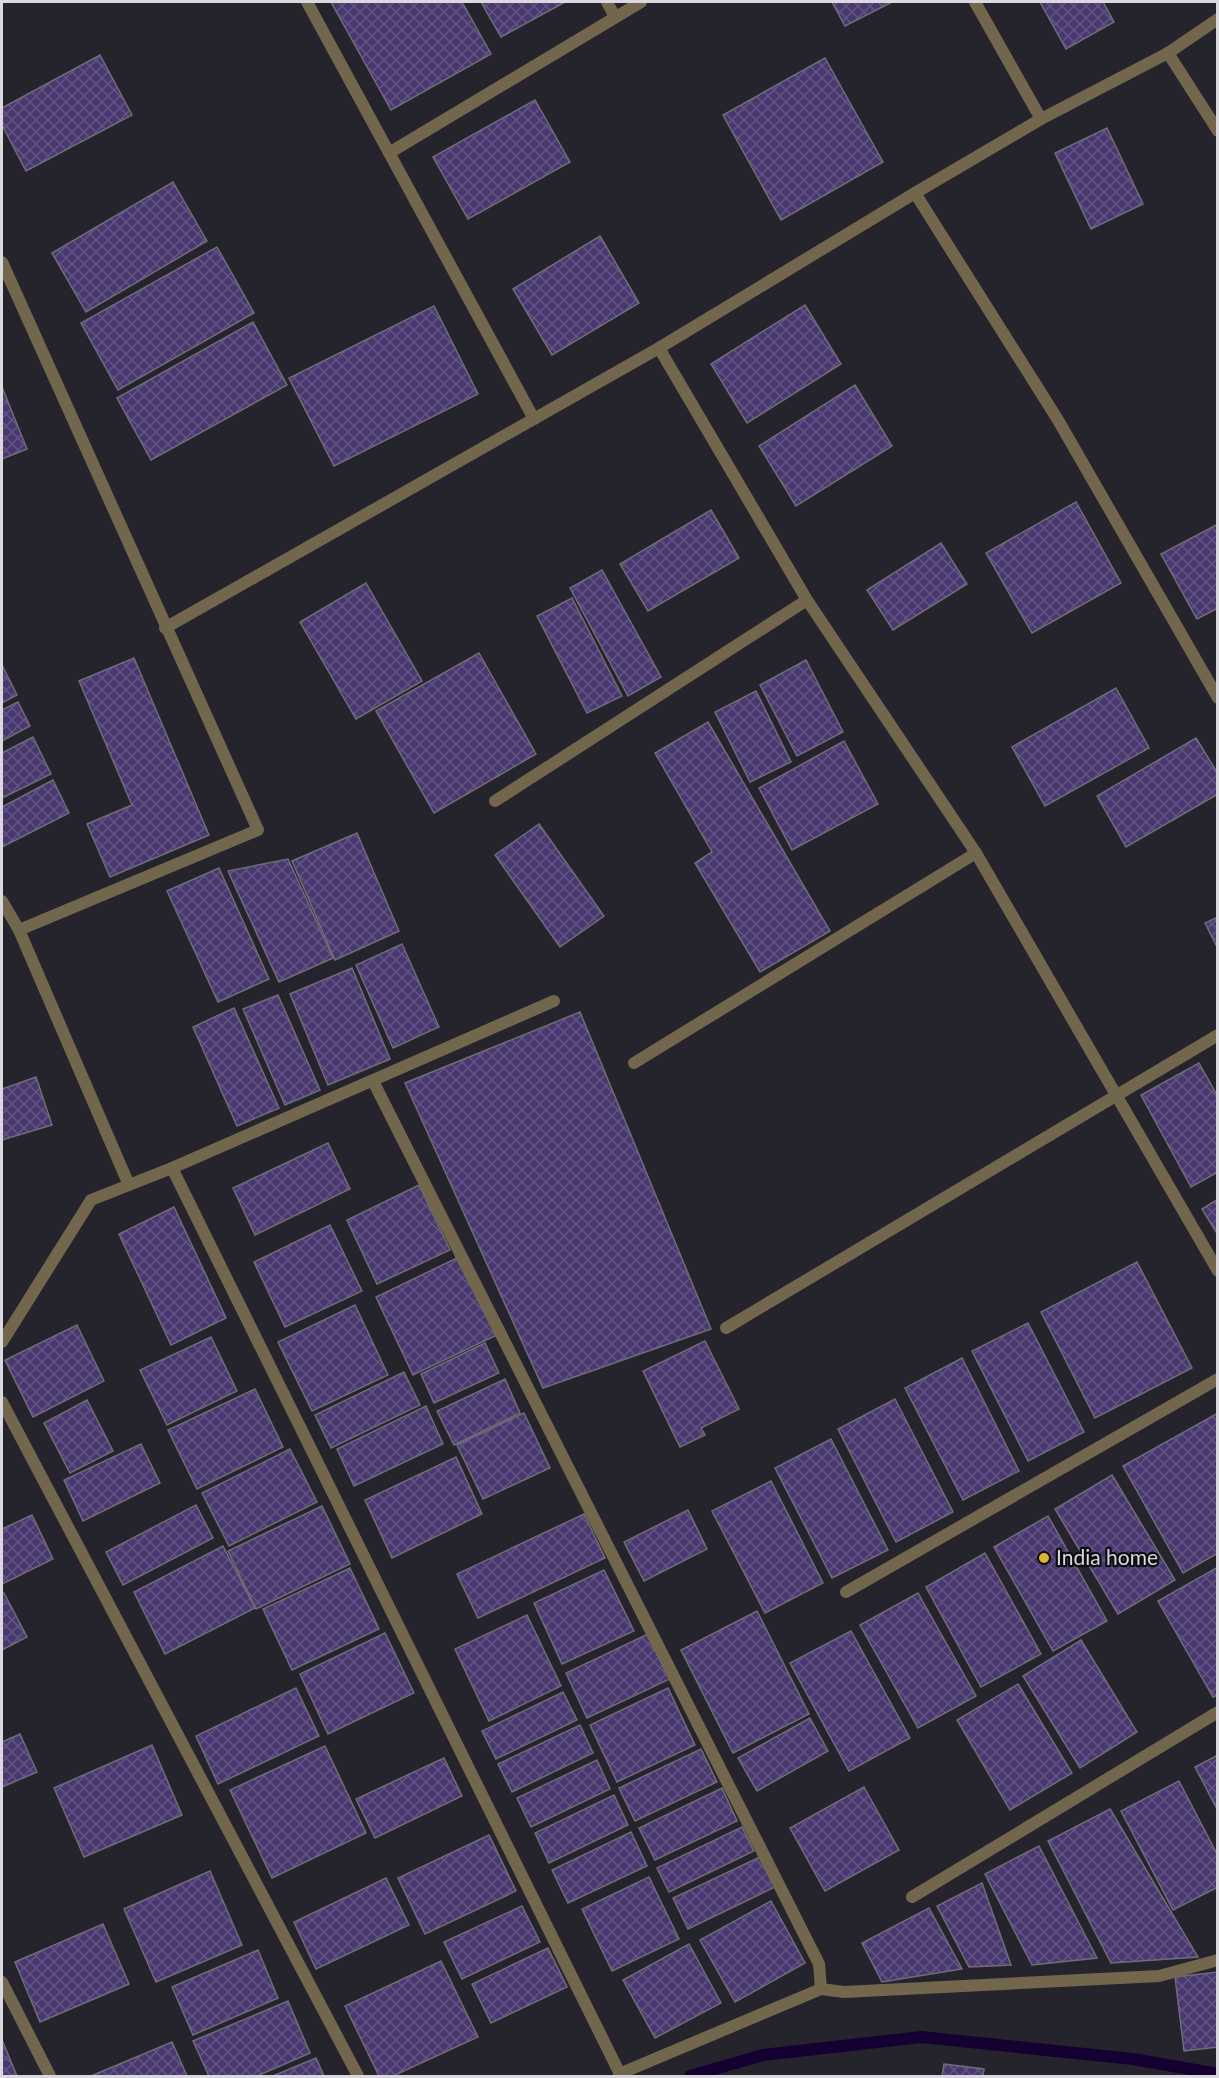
<svg xmlns="http://www.w3.org/2000/svg" width="1219" height="2078" font-family="Lato,sans-serif">
<style>
.lines{fill:none;stroke-linecap:round;stroke-linejoin:round}
.stream{stroke:#150032;stroke-width:12}
.building{fill:url(#building-cross-hatch);stroke:#6f6d77;stroke-width:1.5}
.minor{stroke:#72674c;stroke-width:12}
.poi-dot{fill:#dcb233;stroke:#0e0d11;stroke-width:2}
.labels{text-anchor:middle;stroke-width:4.5;stroke-linejoin:round;paint-order:stroke}
.poi-label{font-size:21px;fill:#dad9df;stroke:#0e0d11;text-anchor:start}
</style>
<defs>
<pattern id="building-cross-hatch" width="8" height="8" patternUnits="userSpaceOnUse" patternTransform="scale(1.5)"><rect width="8" height="8" fill="#493870"/><path d="M0 0l8 8M0 8l8-8" fill="none" stroke="#635484"/></pattern>
</defs>
<rect width="100%" height="100%" fill="#25232c"/>
<g class="lines">
<path class="stream" d="M690,2076L763,2055L921,2037L1133,2059L1218,2074"/>
</g>
<g class="building">
<path d="M331,2H462L491,54L391,110Z"/>
<path d="M481,2H565L501,37Z"/>
<path d="M832,2H892L845,26Z"/>
<path d="M1040,2H1103L1114,22L1066,49Z"/>
<path d="M100,55L132,115L26,171L2,125V108Z"/>
<path d="M825,58L883,162L781,220L723,115Z"/>
<path d="M535,100L570,162L468,219L433,157Z"/>
<path d="M1107,128L1143,204L1091,229L1055,153Z"/>
<path d="M173,182L207,241L86,312L52,253Z"/>
<path d="M600,236L639,303L552,355L513,289Z"/>
<path d="M217,247L254,313L118,390L81,323Z"/>
<path d="M805,305L841,364L747,423L711,364Z"/>
<path d="M434,306L478,394L334,466L289,378Z"/>
<path d="M253,322L287,385L151,460L117,398Z"/>
<path d="M855,385L892,446L796,506L759,446Z"/>
<path d="M2,387L27,449L2,459Z"/>
<path d="M1076,502L1121,583L1032,633L986,553Z"/>
<path d="M711,510L739,558L648,611L620,564Z"/>
<path d="M1218,524V608L1197,619L1161,554Z"/>
<path d="M941,543L967,584L893,630L867,590Z"/>
<path d="M602,570L661,677L628,696L570,588Z"/>
<path d="M366,583L422,681L356,719L300,622Z"/>
<path d="M572,598L622,696L587,713L537,616Z"/>
<path d="M479,653L536,754L434,813L376,711Z"/>
<path d="M134,658L209,835L110,877L87,824L132,805L79,681Z"/>
<path d="M806,660L843,732L797,756L760,685Z"/>
<path d="M2,665L17,695L2,703Z"/>
<path d="M1116,688L1149,748L1045,806L1012,747Z"/>
<path d="M756,691L791,762L750,782L715,712Z"/>
<path d="M18,702L30,726L2,741V710Z"/>
<path d="M708,722L830,931L760,972L695,863L712,852L655,753Z"/>
<path d="M33,737L51,774L2,798V753Z"/>
<path d="M1196,738L1218,774V794L1126,847L1097,796Z"/>
<path d="M844,741L878,804L792,850L759,788Z"/>
<path d="M53,780L69,813L2,847V807Z"/>
<path d="M539,824L604,916L560,947L495,855Z"/>
<path d="M357,833L399,931L335,960L292,861Z"/>
<path d="M288,859L333,958L279,982L228,871Z"/>
<path d="M219,868L269,979L218,1002L167,891Z"/>
<path d="M1218,917V949L1205,923Z"/>
<path d="M402,944L439,1027L393,1048L356,965Z"/>
<path d="M352,968L390,1059L328,1085L290,994Z"/>
<path d="M278,995L320,1090L285,1105L243,1009Z"/>
<path d="M234,1008L279,1108L237,1126L193,1027Z"/>
<path d="M580,1012L711,1329L543,1388L405,1083Z"/>
<path d="M1199,1063L1218,1097V1172L1191,1187L1141,1095Z"/>
<path d="M36,1077L52,1125L2,1140V1089Z"/>
<path d="M328,1143L350,1189L255,1235L233,1188Z"/>
<path d="M419,1185L450,1250L377,1284L347,1220Z"/>
<path d="M1218,1199V1235L1202,1209Z"/>
<path d="M174,1207L226,1318L171,1345L119,1234Z"/>
<path d="M330,1225L362,1291L285,1327L254,1262Z"/>
<path d="M459,1257L497,1335L413,1375L376,1297Z"/>
<path d="M1137,1262L1192,1368L1095,1418L1041,1312Z"/>
<path d="M355,1305L388,1375L312,1411L278,1342Z"/>
<path d="M1028,1323L1084,1432L1028,1461L972,1351Z"/>
<path d="M77,1325L104,1381L33,1417L5,1360Z"/>
<path d="M211,1337L237,1391L167,1425L140,1370Z"/>
<path d="M705,1341L739,1409L701,1428L705,1435L680,1447L643,1371Z"/>
<path d="M485,1343L499,1373L434,1403L421,1374Z"/>
<path d="M962,1358L1019,1471L963,1500L905,1388Z"/>
<path d="M404,1372L420,1405L331,1448L315,1415Z"/>
<path d="M505,1379L520,1413L454,1445L437,1411Z"/>
<path d="M255,1389L283,1447L197,1489L168,1430Z"/>
<path d="M895,1399L953,1512L896,1542L838,1429Z"/>
<path d="M87,1400L113,1451L70,1473L44,1423Z"/>
<path d="M426,1406L443,1444L354,1486L337,1449Z"/>
<path d="M524,1413L550,1468L483,1499L457,1445Z"/>
<path d="M1218,1413V1553L1183,1573L1123,1466Z"/>
<path d="M831,1439L888,1550L832,1578L775,1468Z"/>
<path d="M141,1444L160,1483L83,1521L64,1480Z"/>
<path d="M290,1449L317,1502L229,1546L202,1493Z"/>
<path d="M456,1457L482,1514L392,1558L365,1500Z"/>
<path d="M1112,1475L1175,1580L1118,1614L1055,1509Z"/>
<path d="M771,1481L823,1583L765,1613L712,1511Z"/>
<path d="M196,1505L213,1538L123,1585L106,1552Z"/>
<path d="M322,1506L350,1564L256,1609L228,1551Z"/>
<path d="M688,1510L707,1549L644,1581L624,1542Z"/>
<path d="M584,1514L605,1558L478,1618L457,1574Z"/>
<path d="M32,1515L53,1559L2,1584V1529Z"/>
<path d="M1048,1516L1107,1621L1053,1651L994,1547Z"/>
<path d="M223,1546L255,1608L165,1654L134,1592Z"/>
<path d="M985,1553L1041,1654L981,1687L926,1587Z"/>
<path d="M1218,1567V1695L1213,1697L1158,1601Z"/>
<path d="M350,1568L379,1629L292,1670L263,1609Z"/>
<path d="M604,1570L634,1631L562,1664L534,1603Z"/>
<path d="M4,1593L27,1637L2,1650V1595Z"/>
<path d="M918,1593L976,1696L918,1728L860,1625Z"/>
<path d="M757,1611L809,1714L733,1753L681,1650Z"/>
<path d="M527,1615L561,1686L489,1721L455,1649Z"/>
<path d="M851,1631L910,1738L849,1771L790,1663Z"/>
<path d="M385,1633L414,1693L328,1734L300,1674Z"/>
<path d="M650,1633L672,1678L587,1718L566,1673Z"/>
<path d="M1081,1640L1137,1732L1080,1768L1023,1676Z"/>
<path d="M1018,1684L1072,1773L1010,1810L957,1720Z"/>
<path d="M296,1688L319,1736L218,1784L196,1736Z"/>
<path d="M668,1688L695,1745L617,1782L590,1725Z"/>
<path d="M563,1692L577,1720L496,1759L482,1731Z"/>
<path d="M810,1718L828,1751L757,1791L738,1758Z"/>
<path d="M580,1725L593,1753L512,1792L498,1764Z"/>
<path d="M20,1734L37,1772L2,1787V1742Z"/>
<path d="M152,1745L182,1815L84,1857L54,1788Z"/>
<path d="M325,1746L366,1833L272,1878L230,1790Z"/>
<path d="M701,1749L717,1782L635,1821L619,1788Z"/>
<path d="M1218,1755V1811L1195,1767Z"/>
<path d="M444,1758L462,1796L375,1838L356,1799Z"/>
<path d="M597,1760L610,1789L531,1827L517,1798Z"/>
<path d="M1179,1781L1218,1856V1887L1173,1910L1121,1811Z"/>
<path d="M864,1787L899,1850L825,1891L790,1828Z"/>
<path d="M722,1788L737,1821L655,1860L639,1828Z"/>
<path d="M614,1795L628,1825L549,1863L535,1833Z"/>
<path d="M1110,1809L1198,1957L1111,1963L1048,1841Z"/>
<path d="M742,1827L754,1851L669,1892L657,1868Z"/>
<path d="M631,1832L647,1866L568,1903L552,1870Z"/>
<path d="M489,1835L516,1891L425,1934L398,1878Z"/>
<path d="M1039,1846L1097,1958L1032,1965L985,1874Z"/>
<path d="M760,1857L775,1887L688,1929L673,1898Z"/>
<path d="M210,1871L242,1945L156,1982L124,1909Z"/>
<path d="M649,1877L679,1939L612,1971L582,1909Z"/>
<path d="M386,1878L409,1925L316,1969L294,1922Z"/>
<path d="M982,1883L1011,1965L969,1967L937,1906Z"/>
<path d="M771,1901L805,1963L735,2002L700,1940Z"/>
<path d="M522,1906L540,1942L462,1979L444,1942Z"/>
<path d="M929,1908L962,1969L882,1982L862,1943Z"/>
<path d="M103,1924L129,1984L40,2022L15,1962Z"/>
<path d="M689,1944L721,2003L655,2038L623,1980Z"/>
<path d="M548,1948L567,1987L491,2023L472,1984Z"/>
<path d="M258,1950L278,1998L193,2035L172,1987Z"/>
<path d="M441,1961L478,2037L393,2076H379L345,2006Z"/>
<path d="M1218,1972V2047L1184,2051L1175,1977Z"/>
<path d="M288,2001L310,2053L257,2076H209L193,2041Z"/>
<path d="M2,2040L17,2076H2Z"/>
<path d="M172,2042L187,2076H91Z"/>
<path d="M316,2058L324,2076H273Z"/>
<path d="M944,2064L984,2069L983,2076H942Z"/>
</g>
<g class="lines">
<g class="minor">
<path d="M307,2L534,419"/>
<path d="M607,2L615,17"/>
<path d="M975,2L1041,119"/>
<path d="M1168,53L1218,131"/>
<path d="M389,153L641,2"/>
<path d="M915,193L1058,420L1218,698"/>
<path d="M2,262L258,830L19,930"/>
<path d="M659,348L807,600L976,853L1218,1271"/>
<path d="M165,628L659,348L915,193L1041,119L1168,53L1218,19"/>
<path d="M495,801L807,600"/>
<path d="M2,901L19,930L129,1185"/>
<path d="M634,1063L976,853"/>
<path d="M373,1081L819,1964L821,1989"/>
<path d="M172,1168L621,2076"/>
<path d="M726,1328L1218,1035"/>
<path d="M2,1342L91,1200L172,1168L554,1001"/>
<path d="M2,1402L358,2076"/>
<path d="M846,1592L1218,1379"/>
<path d="M912,1897L1218,1712"/>
<path d="M2,1982L50,2076"/>
<path d="M619,2074L821,1989L844,1992L1159,1976L1218,1960"/>
</g>
</g>
<circle class="poi-dot" cx="1044" cy="1558" r="6"/>
<g class="labels">
<g class="poi-label">
<text x="1056" y="1565">India home</text>
</g>
</g>
<rect width="1219" height="2078" fill="none" stroke="#dad9df" stroke-width="6"/>
</svg>
